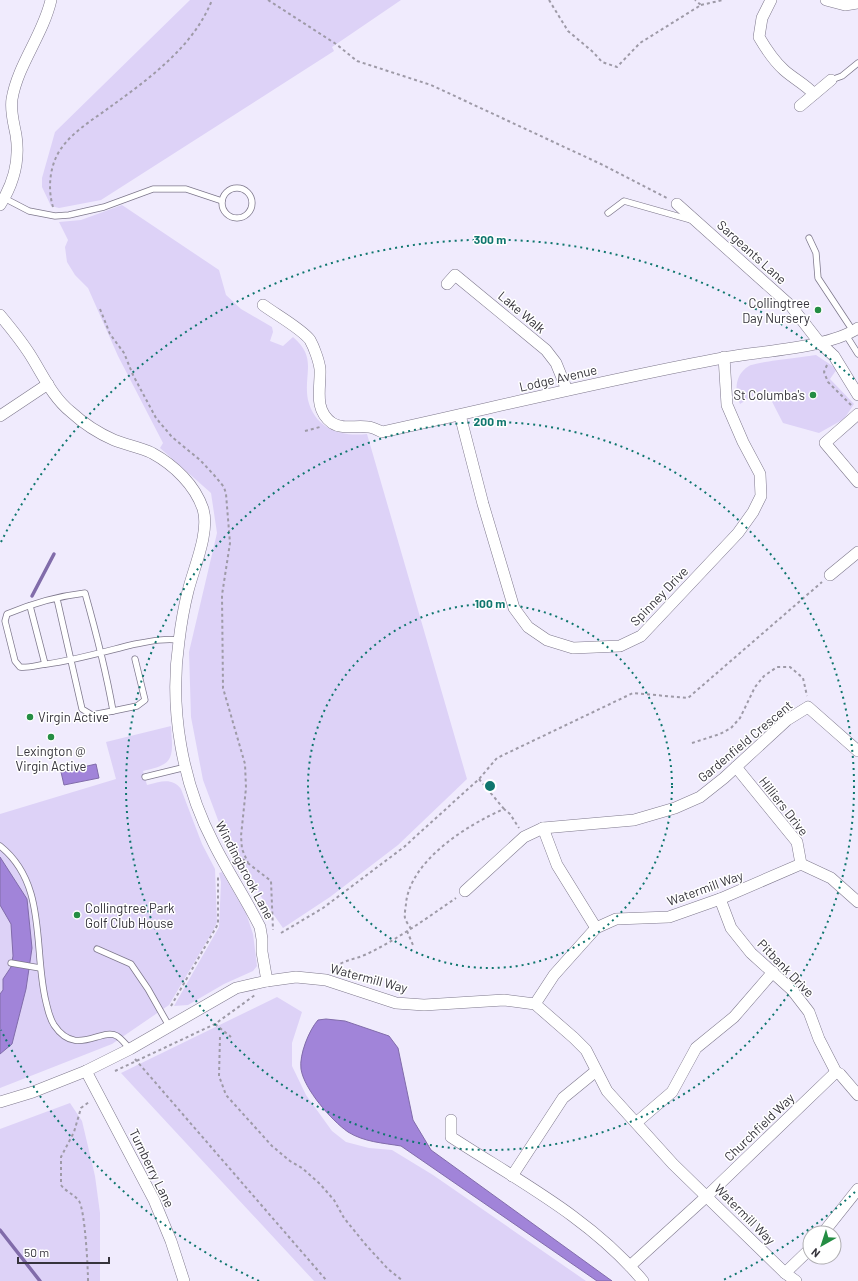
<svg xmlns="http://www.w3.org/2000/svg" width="858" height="1281" font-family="Barlow,sans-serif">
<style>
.green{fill:#ddd2f7}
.water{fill:#a184d9;stroke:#816caa}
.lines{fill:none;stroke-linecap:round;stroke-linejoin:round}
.stream{stroke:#816caa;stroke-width:3.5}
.service-casing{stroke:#7e788c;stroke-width:7}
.minor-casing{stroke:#7e788c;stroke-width:12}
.path{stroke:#9e9aa7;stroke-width:2;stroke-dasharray:3 3;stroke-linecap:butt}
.service{stroke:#fff;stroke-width:5.5}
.minor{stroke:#fff;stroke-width:11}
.ring{fill:none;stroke:#0f766e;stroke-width:2;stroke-dasharray:2 4}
.poi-dot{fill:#248d43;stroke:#fff;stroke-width:1.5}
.labels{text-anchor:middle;stroke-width:3;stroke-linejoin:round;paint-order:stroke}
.street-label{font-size:13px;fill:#36343c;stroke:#fff}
.poi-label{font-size:13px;fill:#36343c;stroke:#fff;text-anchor:end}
.centre{fill:#0f766e;stroke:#fff;stroke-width:2}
.ring-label{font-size:12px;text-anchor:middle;font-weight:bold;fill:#0f766e;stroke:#fff;stroke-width:3;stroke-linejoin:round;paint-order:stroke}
</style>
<rect width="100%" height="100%" fill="#f0ebfd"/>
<g class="green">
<path d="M190,0H401L332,47L334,51L101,200L59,208L51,206L42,187V178L55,132Z"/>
<path d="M122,205L219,270L226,295L241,309L272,327L273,332L270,341L283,346L293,337C318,358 303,374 308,400C315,429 341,437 367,434L467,779L398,845L330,897L283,928L230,852L203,780L191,717L189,652L217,533L211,493L160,448L163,443L118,356L88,288L75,275L67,262L65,247L68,240L59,222L81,220Z"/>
<path d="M816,355L837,369L830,379L854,404L844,419L819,433L783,423L765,388L740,404C734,391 735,374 749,366C755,362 805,357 816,355Z"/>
<path d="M171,726C171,737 176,758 164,764C158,768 150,769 143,771L147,785C160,782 172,777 181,789L202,844L215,869L217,922L214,929L169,1005L112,1044L0,1088V814L116,779L106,742Z"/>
<path d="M222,872L246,913L253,934L257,966L253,971L224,984L188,1005L174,1006L219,927L221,882L219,873Z"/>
<path d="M277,997L302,1012L292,1043V1066L306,1095L332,1131L346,1142L369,1148L392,1150L433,1175L586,1281H314L121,1073Z"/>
<path d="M70,1103L82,1121L95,1176L100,1213V1281H0V1129Z"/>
</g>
<g class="water">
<path d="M96,764L99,778L64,785L61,772Z"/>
<path d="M0,857L27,899L32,948L26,989L12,1044L0,1054V994L3,990V979L11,967L13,956L11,924L0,905Z"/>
<path d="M326,1019L345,1021L389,1036L398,1048L413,1120L431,1150L612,1281H597L401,1146C383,1143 364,1142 348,1132C331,1120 304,1089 301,1069C299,1055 309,1030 318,1020Z"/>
</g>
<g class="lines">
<g class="stream">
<path d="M32,596L54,554"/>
<path d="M0,1230L40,1281"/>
</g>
<defs>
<g id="service">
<path d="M831,80L842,76L858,63"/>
<circle cx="237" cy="203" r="15"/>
<path d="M4,198L29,211L55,216L69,215L104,207L153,189H186L222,201"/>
<path d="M608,213L624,201L691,220"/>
<path d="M809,238L816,253L818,278L853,331"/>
<path d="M846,335L858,354"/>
<path d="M57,599L82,709L92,715L113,711C106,671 96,632 85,593C59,596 31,604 7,614L5,621L15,661L20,667C29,668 37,665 47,664C75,660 103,652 131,645C147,642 162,638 179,640"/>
<path d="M30,606L45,664"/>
<path d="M113,711L137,706L145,700L135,659"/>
<path d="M145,777L186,767"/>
<path d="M0,846C48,884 33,950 46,1002C48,1010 49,1017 54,1025C76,1058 101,1027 117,1036C122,1039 126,1045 130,1049"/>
<path d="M97,949L131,964L148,989L169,1026"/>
<path d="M11,963L40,968"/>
</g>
<g id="minor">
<path d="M771,0L762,18L759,37C766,49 774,61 784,70C794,79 805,84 814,94"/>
<path d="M826,0L845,5L858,3"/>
<path d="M800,106L831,80"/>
<path d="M677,204L791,306L819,342L834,356L858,395"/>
<path d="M0,205C14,183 20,160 16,135C14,124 10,111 12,99C18,64 43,35 51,0"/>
<path d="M447,284L455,275L546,350L556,363L567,390"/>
<path d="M263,305C275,314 302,329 310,340C314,347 319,361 320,369C321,388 313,409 332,423C343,430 356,425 368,427C372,427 378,430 382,432C496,407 609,379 723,358C759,351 830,348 858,328"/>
<path d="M0,315C10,327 20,339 29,353C42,373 52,397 71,412C84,424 98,433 114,440C126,445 140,447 152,453C174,465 195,485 203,509C210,532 194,567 188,591C184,607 181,624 179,641C169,709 182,783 214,844C228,872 246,899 260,927L262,939V952L267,981L236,988L130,1049L86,1071L33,1092L0,1102"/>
<path d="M858,414L825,443L858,482"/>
<path d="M460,415L483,504L514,608L528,627L547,640L573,648L620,646L641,636L738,533L753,512L761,496L760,474L743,442L727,405L724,357"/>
<path d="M0,416L48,384"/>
<path d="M830,575L858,552"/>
<path d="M736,767L797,842L801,864"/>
<path d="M543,828L557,865L596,928"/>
<path d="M465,891L524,837L543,828L634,820L675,808L700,797L724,778L787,720L808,707L858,751"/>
<path d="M720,899L731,928L751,953L792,990L809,1012L819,1039L836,1072L840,1074L858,1095"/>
<path d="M267,981L296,977L326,980L396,1003L424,1005L504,1000L535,1004L574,1038L586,1050L607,1091L673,1164L785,1273L796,1281"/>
<path d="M535,1004L554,975L596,928L616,919L669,917L720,899L801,864L831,878L858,902"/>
<path d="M86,1071L154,1200L171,1241L184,1281"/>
<path d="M451,1120V1137C517,1180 592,1219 643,1281"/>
<path d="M637,1122L672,1092L696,1048L734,1017L773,972"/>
<path d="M512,1176L563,1098L596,1071"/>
<path d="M823,1233L858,1189"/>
<path d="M630,1266L707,1196L836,1072"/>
<path d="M785,1273L810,1249"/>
</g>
</defs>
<use href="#service" class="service-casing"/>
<use href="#minor" class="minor-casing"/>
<g class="path">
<path d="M268,0L336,44L357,61L431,85L603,165L667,198"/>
<path d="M549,0L568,31L593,52L602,62L617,67L640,43L701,5L695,0"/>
<path d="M701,5L723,0"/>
<path d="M53,207C47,187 50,162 63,146C75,130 94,119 110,107C149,79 194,46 212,0"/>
<path d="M100,309L110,334L124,353L133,375L156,418L172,437L200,460L214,475L224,487L226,494L230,543L222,595L223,688L245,764L246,788L241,836L242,849L248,863"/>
<path d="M827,365L824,372L828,382L852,406"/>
<path d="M305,431L320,427"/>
<path d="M692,743L720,734L731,728L740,718L755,687L764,676L777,667H790L803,678L807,696"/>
<path d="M479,779L504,809"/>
<path d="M232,855L240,857L271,881L273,930"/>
<path d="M411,929C409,925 406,922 405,918C404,914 406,907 406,903C411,860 467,825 504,809L510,814L519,828"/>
<path d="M407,931L413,945"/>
<path d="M281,933L323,908L404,847L479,779L497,758L633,693L688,698L822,582"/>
<path d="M331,971C341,960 354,960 367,954C398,939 427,918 456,898"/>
<path d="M171,1006L218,924V877"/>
<path d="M215,1024L231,1037"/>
<path d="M220,1037L219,1076L226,1095L272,1146L290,1161L302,1168L320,1184L334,1200L344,1218L366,1245L388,1269L403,1281"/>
<path d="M135,1059L327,1281"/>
<path d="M115,1071L215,1024L255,995"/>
<path d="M88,1281C88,1268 85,1210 79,1201C74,1194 66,1192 61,1185V1157L74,1132L81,1108L89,1102"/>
</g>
<use href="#service" class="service"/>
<use href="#minor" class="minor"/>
</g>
<g class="ring">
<circle cx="490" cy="786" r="182"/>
<circle cx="490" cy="786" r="364"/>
<path d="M855 1192A546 546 0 0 1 721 1281M259 1281A546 546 0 0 1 1 1030M1 542A546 546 0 0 1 855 380"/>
</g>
<g class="poi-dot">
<circle cx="818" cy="310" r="4"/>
<circle cx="813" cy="395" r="4"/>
<circle cx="30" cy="717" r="4"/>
<circle cx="51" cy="737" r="4"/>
<circle cx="77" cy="915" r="4"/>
</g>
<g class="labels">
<g class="street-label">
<text transform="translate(752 252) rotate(42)" y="5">Sargeants Lane</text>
<text transform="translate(522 312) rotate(40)" y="5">Lake Walk</text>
<text transform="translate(558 378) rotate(-13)" y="5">Lodge Avenue</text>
<text transform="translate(659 596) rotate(-46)" y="5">Spinney Drive</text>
<text transform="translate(745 741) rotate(-40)" y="5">Gardenfield Crescent</text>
<text transform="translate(784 806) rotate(52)" y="5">Hilliers Drive</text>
<text transform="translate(245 870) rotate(62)" y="5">Windingbrook Lane</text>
<text transform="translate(705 888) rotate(-20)" y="5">Watermill Way</text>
<text transform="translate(786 968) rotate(46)" y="5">Pitbank Drive</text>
<text transform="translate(369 978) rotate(15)" y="5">Watermill Way</text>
<text transform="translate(759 1127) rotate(-44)" y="5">Churchfield Way</text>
<text transform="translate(152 1168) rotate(64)" y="5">Turnberry Lane</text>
<text transform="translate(745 1214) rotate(45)" y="5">Watermill Way</text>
</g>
<g class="poi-label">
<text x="810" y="308">Collingtree<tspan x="810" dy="15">Day Nursery</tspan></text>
<text x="805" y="400">St Columba's</text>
<text x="38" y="722" text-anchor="start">Virgin Active</text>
<text x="51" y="756" text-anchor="middle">Lexington @<tspan x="51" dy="15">Virgin Active</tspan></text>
<text x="85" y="913" text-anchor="start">Collingtree Park<tspan x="85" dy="15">Golf Club House</tspan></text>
</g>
</g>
<circle cx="490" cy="786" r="6" class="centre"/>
<g class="ring-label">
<text x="490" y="244">300 m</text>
<text x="490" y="426">200 m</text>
<text x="490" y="608">100 m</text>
</g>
<g transform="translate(822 1245) rotate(219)"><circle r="19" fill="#ffffff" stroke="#afaeb1"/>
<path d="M0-3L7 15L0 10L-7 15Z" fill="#248d43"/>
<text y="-6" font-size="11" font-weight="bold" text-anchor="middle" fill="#36343c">N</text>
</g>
<path d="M18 1257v6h91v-6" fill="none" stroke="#36343c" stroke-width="2"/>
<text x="24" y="1257" font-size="12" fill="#36343c" stroke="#ffffff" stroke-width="3" paint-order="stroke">50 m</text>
</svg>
